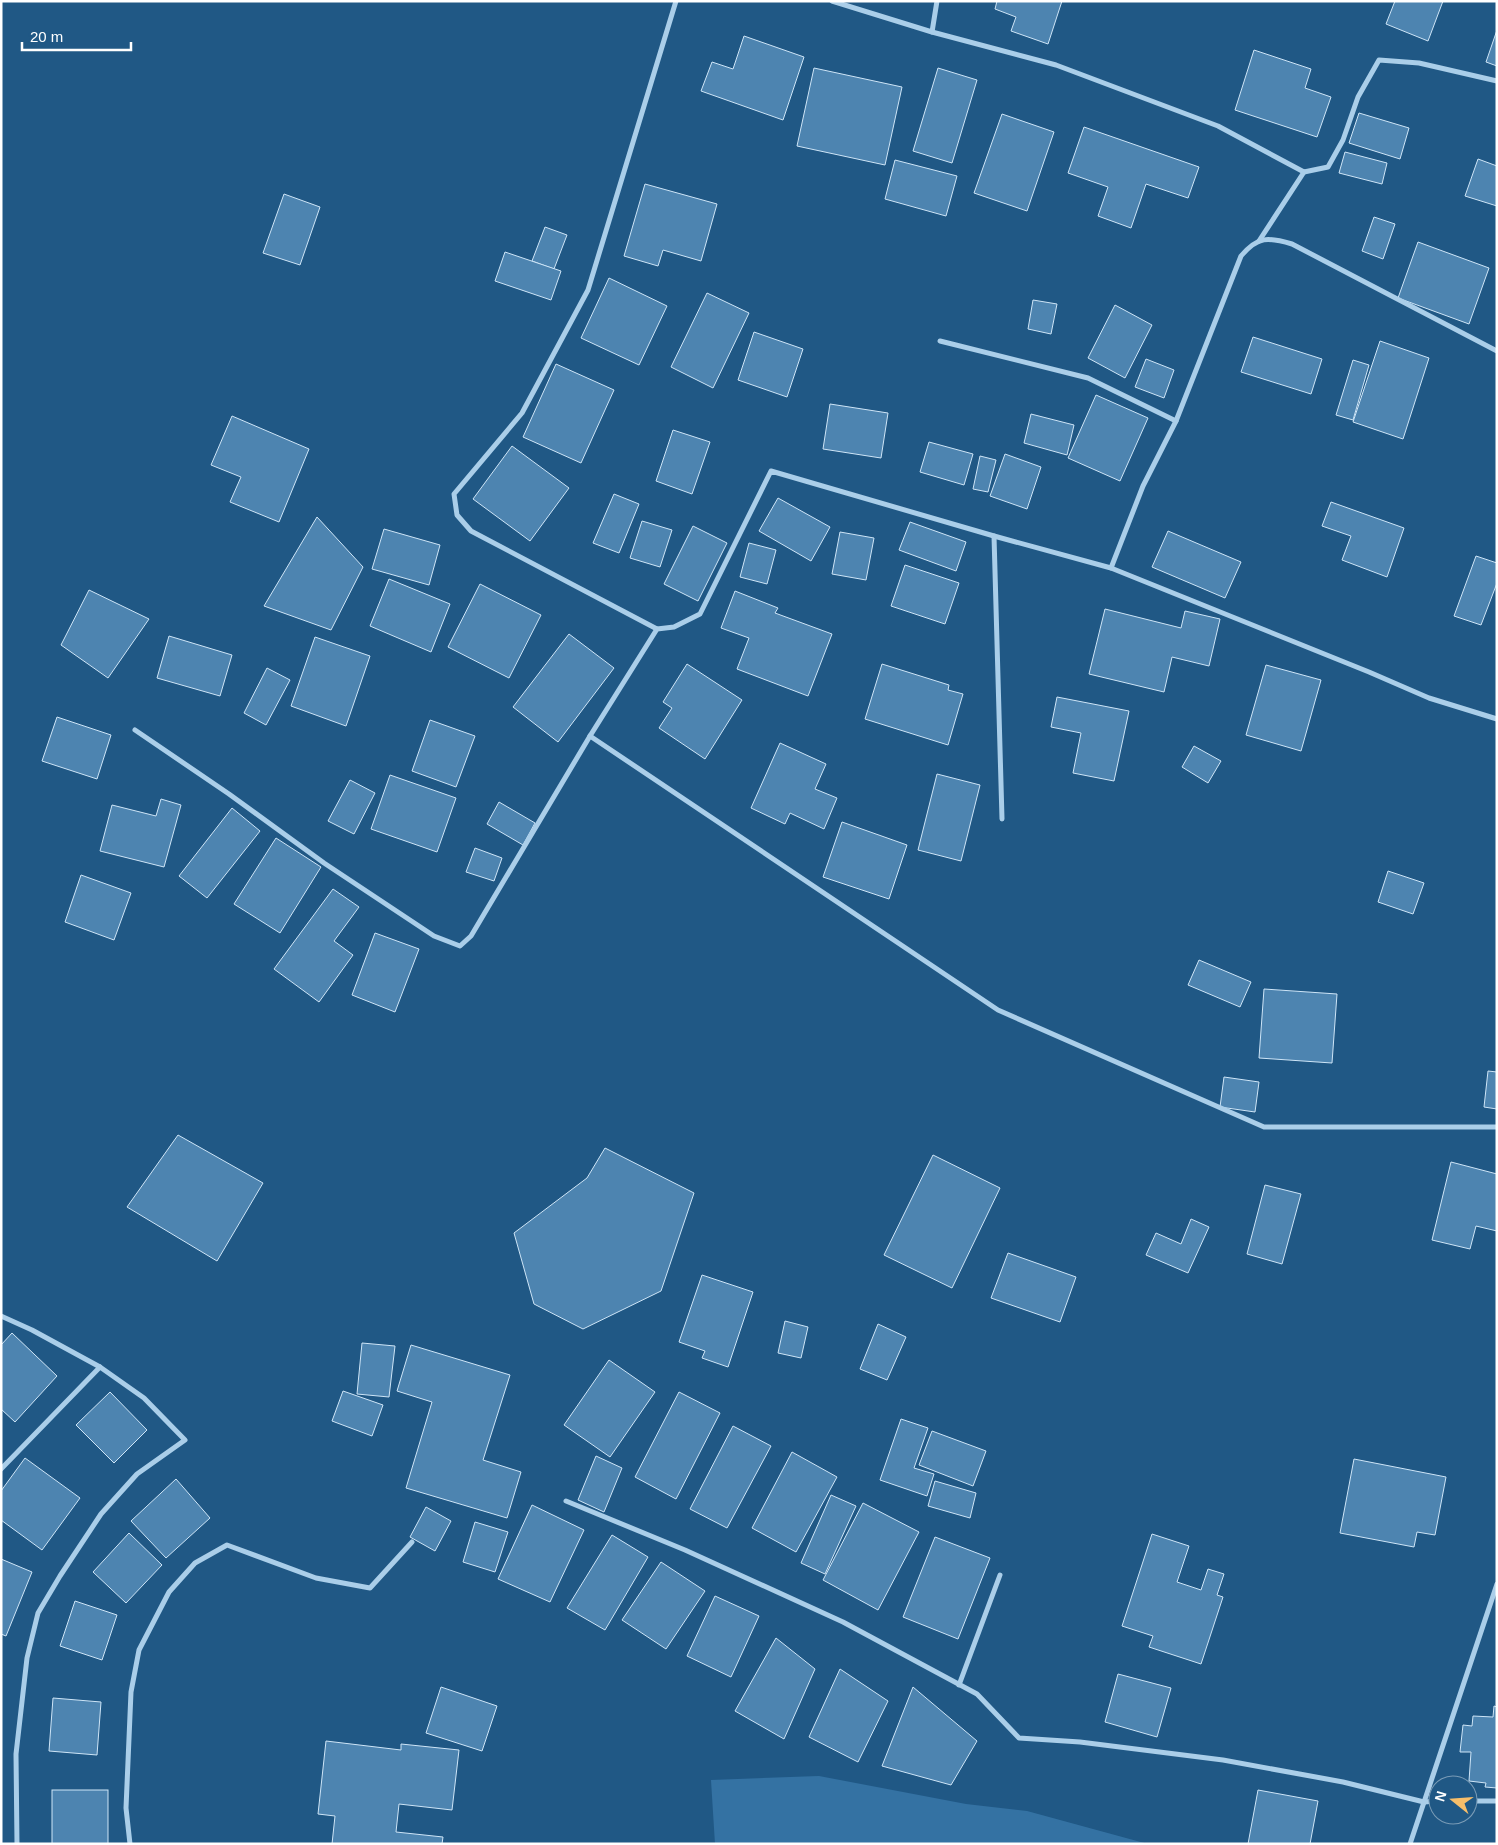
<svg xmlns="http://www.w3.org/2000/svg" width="1498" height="1845" font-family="Arial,sans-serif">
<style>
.green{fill:#3472a3}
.building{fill:#4d84b0;stroke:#cee5f7}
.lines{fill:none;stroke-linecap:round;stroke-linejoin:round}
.street{stroke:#aacee9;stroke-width:5}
</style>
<rect width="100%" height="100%" fill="#205885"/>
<path class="green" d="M819,1776L966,1804L1027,1811L1148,1844H715L711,1780Z"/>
<g class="building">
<path d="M997,1H1062L1048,44L1011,31L1016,17L995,9Z"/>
<path d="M1395,1H1443L1428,41L1386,24Z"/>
<path d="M1497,30V66L1486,62Z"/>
<path d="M744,36L804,57L783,120L701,91L712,62L733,69Z"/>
<path d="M1254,50L1311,69L1305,88L1331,97L1317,137L1235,110Z"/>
<path d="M814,68L902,87L885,165L797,146Z"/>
<path d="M938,68L977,80L952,163L913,151Z"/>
<path d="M1359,113L1409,128L1400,159L1349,143Z"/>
<path d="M1002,114L1054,132L1027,211L974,193Z"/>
<path d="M1084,127L1199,167L1188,198L1146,184L1131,228L1098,216L1108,187L1068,173Z"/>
<path d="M1345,152L1387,163L1382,184L1339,173Z"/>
<path d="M1478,159L1497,166V206L1465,196Z"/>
<path d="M895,160L957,176L946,216L885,199Z"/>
<path d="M645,184L717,204L701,261L663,250L658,266L624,256Z"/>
<path d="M284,194L320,207L300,265L263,253Z"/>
<path d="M1374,217L1395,224L1383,259L1362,251Z"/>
<path d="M545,227L567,235L554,269L532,261Z"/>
<path d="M1418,242L1489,268L1469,324L1398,298Z"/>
<path d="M505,252L561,271L551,300L495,281Z"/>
<path d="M609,278L667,306L639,365L581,338Z"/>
<path d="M707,293L749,313L713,388L671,367Z"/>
<path d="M1033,300L1057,304L1051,334L1028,329Z"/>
<path d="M1115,305L1152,325L1125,378L1088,358Z"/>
<path d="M754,332L803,349L787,397L738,380Z"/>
<path d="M1253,337L1322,359L1311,394L1241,372Z"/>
<path d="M1380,341L1429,358L1403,439L1353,422Z"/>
<path d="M1146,359L1174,370L1164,398L1135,387Z"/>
<path d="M1353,360L1369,365L1353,420L1336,415Z"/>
<path d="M556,364L614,390L581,463L523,437Z"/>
<path d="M1096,395L1148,418L1120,481L1068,458Z"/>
<path d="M830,404L888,413L881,458L823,449Z"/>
<path d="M1031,414L1074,425L1067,455L1024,443Z"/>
<path d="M232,416L309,449L279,522L230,502L241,477L211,465Z"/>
<path d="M673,430L710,442L692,494L656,481Z"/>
<path d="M929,442L973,454L964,485L920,472Z"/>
<path d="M512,446L569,488L530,541L473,499Z"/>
<path d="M1005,454L1041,467L1027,509L990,496Z"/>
<path d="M980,456L996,460L988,492L973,489Z"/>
<path d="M614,494L639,504L619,553L593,543Z"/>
<path d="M778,498L830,527L811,561L759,531Z"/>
<path d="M1331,502L1404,528L1387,577L1342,560L1351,536L1322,526Z"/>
<path d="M317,517L363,567L331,630L264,606Z"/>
<path d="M642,521L672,530L660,567L630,558Z"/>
<path d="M910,522L966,542L956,571L899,550Z"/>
<path d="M693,526L727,543L698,601L664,584Z"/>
<path d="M384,529L440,545L429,585L372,569Z"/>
<path d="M1168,531L1241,562L1225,598L1152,567Z"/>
<path d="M840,532L874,538L866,580L832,574Z"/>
<path d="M749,543L776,550L767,584L740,577Z"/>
<path d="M1476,556L1497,563V583L1481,625L1454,616Z"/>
<path d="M905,565L959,583L945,624L891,606Z"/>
<path d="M389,579L450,604L431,652L370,626Z"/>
<path d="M480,584L541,615L509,678L448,647Z"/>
<path d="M89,590L149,619L108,678L61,645Z"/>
<path d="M735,591L778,608L775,613L832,634L808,696L737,669L749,638L721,628Z"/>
<path d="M1105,609L1181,628L1185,611L1220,619L1209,666L1172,657L1164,692L1089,674Z"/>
<path d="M569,634L614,668L558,742L513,707Z"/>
<path d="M169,636L232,655L220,696L157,678Z"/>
<path d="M315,637L370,656L346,726L291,706Z"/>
<path d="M687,664L742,700L705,759L659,728L672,708L663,702Z"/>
<path d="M882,664L949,685L948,690L963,694L948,745L865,719Z"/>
<path d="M1266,665L1321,680L1301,751L1246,735Z"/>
<path d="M267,668L290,680L266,725L244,713Z"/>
<path d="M1057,697L1129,711L1114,781L1073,773L1081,733L1051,727Z"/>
<path d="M57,717L111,735L97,779L42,761Z"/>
<path d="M430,720L475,736L456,787L412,771Z"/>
<path d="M780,743L826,764L815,789L837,798L824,829L790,813L785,824L751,808Z"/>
<path d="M1194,746L1221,761L1208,783L1182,767Z"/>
<path d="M937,774L980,785L961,861L918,850Z"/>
<path d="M390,775L456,798L437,852L371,829Z"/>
<path d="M350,780L375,793L354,834L328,821Z"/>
<path d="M161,799L181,805L164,867L100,851L112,805L156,816Z"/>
<path d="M499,802L535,823L523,845L487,824Z"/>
<path d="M232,808L260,831L207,898L179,876Z"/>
<path d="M842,822L907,845L889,899L823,877Z"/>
<path d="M276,838L321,867L280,933L234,904Z"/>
<path d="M475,848L502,858L494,881L466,872Z"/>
<path d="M1388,871L1424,883L1413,914L1378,902Z"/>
<path d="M81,875L131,893L114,940L65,922Z"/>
<path d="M333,889L359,907L334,941L353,955L319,1002L274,969Z"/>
<path d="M375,933L419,949L395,1012L352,995Z"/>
<path d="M1199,960L1251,982L1240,1007L1188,985Z"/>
<path d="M1264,989L1337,994L1332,1063L1259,1058Z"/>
<path d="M1488,1071L1497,1072V1109L1484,1107Z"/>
<path d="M1224,1077L1259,1082L1255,1112L1220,1107Z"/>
<path d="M178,1135L263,1183L217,1261L127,1207Z"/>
<path d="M605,1148L694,1193L661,1291L583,1329L534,1304L514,1233L587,1178Z"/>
<path d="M933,1155L1000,1188L952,1288L884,1255Z"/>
<path d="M1451,1162L1497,1174V1231L1476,1226L1470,1249L1432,1240Z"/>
<path d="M1265,1185L1301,1194L1282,1264L1247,1254Z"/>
<path d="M1191,1219L1209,1227L1188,1273L1146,1255L1156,1233L1181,1244Z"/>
<path d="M1008,1253L1076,1277L1060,1322L991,1298Z"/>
<path d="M702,1275L753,1292L728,1367L702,1358L705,1351L679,1342Z"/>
<path d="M785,1321L808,1327L801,1358L778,1353Z"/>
<path d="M878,1324L906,1337L887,1380L860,1369Z"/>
<path d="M12,1333L57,1376L15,1422L1,1409V1345Z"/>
<path d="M362,1343L395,1346L389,1397L357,1394Z"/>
<path d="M411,1345L510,1375L483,1460L521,1472L507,1518L406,1488L432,1402L397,1391Z"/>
<path d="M609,1360L655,1392L610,1457L564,1425Z"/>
<path d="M343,1391L383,1405L372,1436L332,1421Z"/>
<path d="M110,1392L147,1430L114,1463L76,1425Z"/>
<path d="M679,1392L720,1413L676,1499L635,1477Z"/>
<path d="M901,1419L928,1428L914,1468L934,1474L927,1496L880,1480Z"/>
<path d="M733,1426L771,1446L727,1528L690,1509Z"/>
<path d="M932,1431L986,1451L973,1486L919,1465Z"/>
<path d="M792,1452L837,1477L796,1552L752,1528Z"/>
<path d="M596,1456L622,1468L604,1512L578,1500Z"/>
<path d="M25,1458L80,1498L42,1550L1,1520V1491Z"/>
<path d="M1354,1459L1446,1477L1435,1535L1417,1532L1414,1547L1340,1533Z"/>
<path d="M176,1479L210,1518L166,1558L131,1521Z"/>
<path d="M935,1481L976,1493L970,1518L928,1506Z"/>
<path d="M831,1495L856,1506L825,1574L801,1563Z"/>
<path d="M863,1503L919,1532L878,1610L823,1580Z"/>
<path d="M532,1505L584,1530L550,1602L498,1579Z"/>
<path d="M426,1507L451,1521L435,1551L410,1537Z"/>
<path d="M475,1522L508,1532L495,1572L463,1562Z"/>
<path d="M129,1533L162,1565L126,1603L93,1572Z"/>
<path d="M1152,1534L1189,1546L1177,1582L1201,1590L1208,1569L1224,1574L1217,1595L1223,1597L1201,1664L1149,1647L1153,1636L1122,1626Z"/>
<path d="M612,1535L648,1557L605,1630L567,1608Z"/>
<path d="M935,1537L990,1558L958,1639L903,1617Z"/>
<path d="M1,1559L32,1572L6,1636L1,1634Z"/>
<path d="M661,1562L705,1591L666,1649L622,1620Z"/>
<path d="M715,1596L759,1616L731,1677L687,1656Z"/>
<path d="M75,1601L117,1615L102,1660L60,1646Z"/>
<path d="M776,1638L815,1669L784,1739L735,1711Z"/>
<path d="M840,1669L888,1701L858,1762L809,1737Z"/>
<path d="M1118,1674L1171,1688L1157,1737L1105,1722Z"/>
<path d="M441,1687L497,1706L482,1751L426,1733Z"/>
<path d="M913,1687L977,1741L951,1785L882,1766Z"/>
<path d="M53,1698L101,1702L97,1755L49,1751Z"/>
<path d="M1494,1706L1497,1707V1788L1485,1787L1486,1783L1469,1781L1471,1752H1460L1463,1725L1472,1726L1473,1716L1493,1717Z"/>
<path d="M326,1741L401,1750V1744L459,1750L452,1810L399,1804L396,1832L443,1837L442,1844H332L335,1816L318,1814Z"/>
<rect x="52" y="1790" width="56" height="54"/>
<path d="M1258,1790L1318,1801L1310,1844H1248Z"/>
</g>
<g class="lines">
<g class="street">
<path d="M832,1L932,32L1056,65L1218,126L1304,172L1328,167L1343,140L1358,97L1379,60L1419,63L1497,81"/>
<path d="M932,32L937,1"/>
<path d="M1259,241L1304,172"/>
<path d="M940,341L1088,378L1176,421"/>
<path d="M994,536L1002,819"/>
<path d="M1111,568L1143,486L1176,421L1241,256C1258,236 1268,237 1292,244L1497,351"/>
<path d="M657,629L471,531L457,515L454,494L522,413L588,290L676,1"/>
<path d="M135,730L229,794L324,863L434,936L460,946L471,936L590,736L657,629L674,627L700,614L771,471L994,536L1111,568L1369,672L1429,698L1497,719"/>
<path d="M590,736L998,1010L1264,1127H1497"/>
<path d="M1,1316L32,1330L100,1367L144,1398L185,1440L137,1474L101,1514L60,1576L38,1613L27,1658L16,1754L17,1844"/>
<path d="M1,1469L100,1367"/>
<path d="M566,1501L685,1550L843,1622L977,1694L1019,1738L1080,1742L1223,1760L1343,1782L1424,1802L1438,1801"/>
<path d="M959,1685L1000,1575"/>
<path d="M1468,1801H1497"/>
<path d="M130,1844L126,1808L131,1692L139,1650L169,1592L195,1563L227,1545L316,1578L370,1588L412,1542"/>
<path d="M1410,1844L1497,1584"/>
</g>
</g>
<rect width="1498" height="1845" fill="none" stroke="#ffffff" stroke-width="5"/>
<g transform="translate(1453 1800) rotate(287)"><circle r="24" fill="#205885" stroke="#799bb6"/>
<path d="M0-4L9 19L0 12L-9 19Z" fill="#f7be6a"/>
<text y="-8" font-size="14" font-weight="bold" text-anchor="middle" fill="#ffffff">N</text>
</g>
<path d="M22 42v8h109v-8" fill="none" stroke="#ffffff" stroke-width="2.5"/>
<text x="30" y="42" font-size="15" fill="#ffffff" stroke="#205885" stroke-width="4" paint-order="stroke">20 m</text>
</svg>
